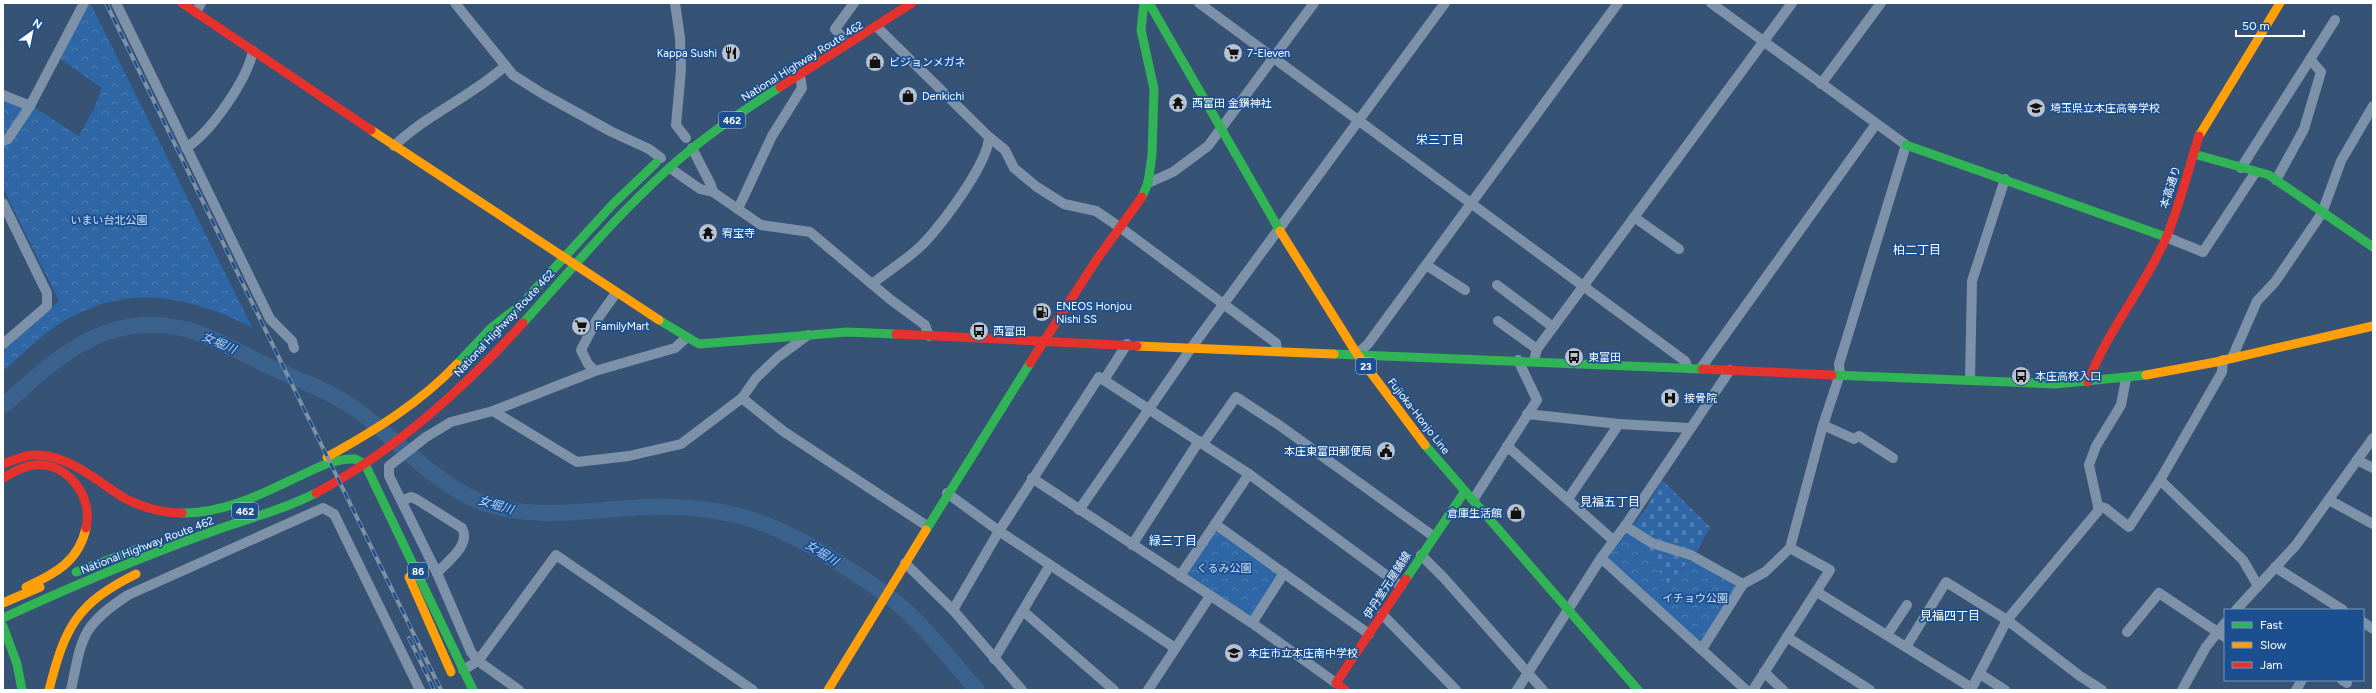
<svg xmlns="http://www.w3.org/2000/svg" width="2376" height="693" font-family="Figtree,'Noto Sans JP',sans-serif">
<style>
.cemetery{fill:url(#cemetery-stones)}
.park{fill:url(#park-crowns)}
.lines{fill:none;stroke-linecap:round;stroke-linejoin:round}
.river{stroke:#3b618d;stroke-width:16}
.street{stroke:#7d92a8;stroke-width:10}
.fast{stroke:#30b455;stroke-width:9}
.slow{stroke:#ff9f0a;stroke-width:9}
.jam{stroke:#e5322d;stroke-width:9}
.rail-casing{stroke:#7e92a7;stroke-width:4}
.rail{stroke:#1b4f8f;stroke-width:2.5;stroke-dasharray:8;stroke-linecap:butt}
.labels{text-anchor:middle;stroke-width:3.5;stroke-linejoin:round;paint-order:stroke}
.shield{fill:#1b4f8f;stroke:#bbcadd;stroke-width:1}
.shield-label{font-size:10px;font-weight:bold;fill:#fff}
.poi-label{font-size:11px;fill:#fff;stroke:#1b4f8f;text-anchor:start}
.street-label{font-size:11px;fill:#fff;stroke:#1b4f8f}
.park-label{font-size:11px;fill:#cfe3fa;stroke:#1b4f8f}
.neighbourhood-label{font-size:12px;fill:#fff;stroke:#1b4f8f}
.water-label{font-size:12px;font-style:italic;fill:#b5d3f5;stroke:#1b4f8f}
</style>
<defs>
<pattern id="cemetery-stones" width="16" height="16" patternUnits="userSpaceOnUse"><rect width="16" height="16" fill="#2f66a5"/><path d="M2 7V4a2 2 0 0 1 4 0v3zM10 15v-3a2 2 0 0 1 4 0v3z" fill="#4e7db2"/></pattern>
<pattern id="park-crowns" width="20" height="18" patternUnits="userSpaceOnUse"><rect width="20" height="18" fill="#2f66a5"/><path d="M2 6a3 3 0 1 1 6 0M12 15a3 3 0 1 1 6 0" fill="none" stroke="#4e7db2"/></pattern>
</defs>
<rect width="100%" height="100%" fill="#365274"/>
<path class="cemetery" d="M1662,480L1710,527L1696,553L1668,584L1639,543L1627,533L1645,510Z"/>
<g class="park">
<path d="M86,3H90L252,327C186,295 125,282 59,324C39,337 21,356 3,371V351L59,301L3,188V145L32,106L79,136L94,108L102,88L59,58Z"/>
<path d="M3,99L24,109L3,138Z"/>
<path d="M1214,532H1219L1277,573L1278,576L1253,616L1249,617L1188,577V573Z"/>
<path d="M1627,533L1639,543L1668,584L1692,558L1736,583L1737,587L1701,644L1609,560L1608,556Z"/>
</g>
<g class="lines">
<path class="river" d="M3,406C59,356 109,308 189,330C216,338 241,353 266,365C298,380 332,391 361,413C397,441 439,486 481,502C533,522 594,509 648,507C726,504 778,523 842,565C861,577 880,589 897,603C927,628 951,661 977,690"/>
<g class="street">
<path d="M116,3L270,319L292,341L294,348"/>
<path d="M455,3L513,75L543,94L612,132L649,149L661,158"/>
<path d="M675,3L680,38L681,70L676,125L686,138"/>
<path d="M1199,3L1685,361L1688,368"/>
<path d="M196,12L201,3"/>
<path d="M878,28L989,137L1005,150L1014,168L1037,187L1064,204L1096,211L1121,228L1276,343L1277,350"/>
<path d="M842,37L835,29L854,3"/>
<path d="M1821,84L1881,3"/>
<path d="M3,95L30,106"/>
<path d="M3,141L8,139L30,106L84,3"/>
<path d="M394,146C427,114 471,97 505,66"/>
<path d="M186,148C211,132 247,80 253,51"/>
<path d="M692,148L711,185L713,192"/>
<path d="M670,168L700,189L713,192L761,225L810,232L891,300L925,325L929,336"/>
<path d="M2241,168L2335,20"/>
<path d="M2276,180L2304,129L2321,72L2310,59"/>
<path d="M1148,183L1173,172L1208,146L1314,3"/>
<path d="M3,203L47,293V306L3,344"/>
<path d="M738,209L772,136L802,88L800,76"/>
<path d="M1634,217L1679,249"/>
<path d="M2166,237L2203,252L2255,173"/>
<path d="M1426,265L1465,290"/>
<path d="M872,284C888,271 908,259 923,244C942,224 988,164 989,137"/>
<path d="M1497,285L1553,327"/>
<path d="M1498,321L1537,349"/>
<path d="M1357,354L1368,344L1618,3"/>
<path d="M2232,358L2257,301L2275,282L2322,213L2341,161L2373,106"/>
<path d="M2223,360L2222,372L2160,480L2243,560L2258,586"/>
<path d="M1534,361L1537,349L1792,3"/>
<path d="M1701,368L1876,124"/>
<path d="M595,371L588,364L581,350L596,321L616,293"/>
<path d="M1104,380L1127,344"/>
<path d="M1970,380L1972,281L2005,179"/>
<path d="M742,398L783,431L927,526"/>
<path d="M493,411L577,462L629,456L681,444L742,398L756,378L778,357L808,335"/>
<path d="M1527,414L1619,424L1690,428"/>
<path d="M1823,425L1854,439L1859,436L1893,458"/>
<path d="M1203,444L1236,397L1279,425L1433,536"/>
<path d="M1507,446L1613,540"/>
<path d="M2357,460L2373,468"/>
<path d="M1032,478L1252,623L1336,683"/>
<path d="M947,493L999,531L1175,648"/>
<path d="M406,499L411,497L416,499L462,528C471,545 448,561 437,573"/>
<path d="M1568,499L1619,424"/>
<path d="M1473,500L1537,400L1518,360"/>
<path d="M2329,500L2373,524"/>
<path d="M2098,506L2105,508L2129,527L2160,480"/>
<path d="M1079,510L1192,347L1445,3"/>
<path d="M1215,524L1369,634"/>
<path d="M1625,526L1652,543L1691,555L1743,584"/>
<path d="M1132,545L1199,441"/>
<path d="M1421,555L1444,578L1543,690"/>
<path d="M1601,558L1746,690"/>
<path d="M905,563L953,610L1022,690"/>
<path d="M2275,567L2343,610"/>
<path d="M1180,576L1249,474"/>
<path d="M1817,592L1972,688"/>
<path d="M953,610L999,531L1099,377L1249,474L1401,586"/>
<path d="M2236,610L2296,545L2373,438"/>
<path d="M1023,611L1114,690"/>
<path d="M1382,614L1456,690"/>
<path d="M2363,622L2373,629"/>
<path d="M1252,623L1284,573"/>
<path d="M2127,632L2159,593L2225,637"/>
<path d="M1887,635L1907,605"/>
<path d="M1787,637L1870,690"/>
<path d="M1906,647L1946,582L2007,620L2080,676L2102,690"/>
<path d="M1702,649L1743,584L1765,572L1790,548L1823,425L1840,374L1839,364L1906,145L1711,3"/>
<path d="M994,659L1050,565"/>
<path d="M463,670L478,661L556,555L753,690"/>
<path d="M1764,672L1783,690"/>
<path d="M1980,674L2005,690"/>
<path d="M2342,680L2347,683"/>
<path d="M71,690C82,637 81,626 128,595L323,508L334,514L420,690"/>
<path d="M519,690L478,661L471,652L437,573L389,476V466L426,437L451,422L493,411L595,371L675,348L686,338"/>
<path d="M1148,690L1210,596"/>
<path d="M1517,690L1601,558L1625,526L1730,370"/>
<path d="M1753,690L1830,570L1790,548"/>
<path d="M1971,690L2007,620L2098,511V506L2089,465L2096,446L2121,405L2126,379"/>
<path d="M2182,690L2206,647L2225,623"/>
<path d="M2296,690L2302,680"/>
</g>
<g class="fast">
<path d="M1149,3L1280,231"/>
<path d="M1906,145L2166,237"/>
<path d="M2194,154L2269,175L2373,247"/>
<path d="M1142,197L1148,183L1152,155L1154,89L1141,30L1144,3"/>
<path d="M528,297L613,204L656,163"/>
<path d="M659,320L699,344L847,332L896,334"/>
<path d="M523,323C570,271 615,217 667,170C702,138 741,112 780,87"/>
<path d="M1334,354L1702,369"/>
<path d="M457,364L491,328L522,304"/>
<path d="M1832,375L2056,384L2146,375"/>
<path d="M1425,445L1638,690"/>
<path d="M355,459L365,464L473,690"/>
<path d="M182,513C220,514 258,496 291,480C312,471 331,458 355,459"/>
<path d="M926,530L1030,363"/>
<path d="M76,572L135,550"/>
<path d="M1406,579L1465,491"/>
<path d="M3,618C70,587 139,558 208,533C245,519 281,511 316,493"/>
<path d="M3,626L17,664L22,690"/>
</g>
<g class="slow">
<path d="M371,130L659,320"/>
<path d="M2199,136L2280,3"/>
<path d="M1280,231L1357,354L1425,445"/>
<path d="M1137,346L1334,354"/>
<path d="M2146,375L2216,362L2373,326"/>
<path d="M327,457C374,431 420,403 457,364"/>
<path d="M409,577L451,672"/>
<path d="M26,587C55,574 79,561 86,528"/>
<path d="M3,603L40,587"/>
<path d="M49,690C65,627 76,604 136,574"/>
<path d="M828,690L926,530"/>
</g>
<g class="jam">
<path d="M182,3L371,130"/>
<path d="M780,87L912,3"/>
<path d="M896,334L1137,346"/>
<path d="M1030,363L1097,259L1142,197"/>
<path d="M1702,369L1832,375"/>
<path d="M2088,382C2107,331 2144,288 2166,238C2180,205 2188,170 2199,136"/>
<path d="M3,464C11,461 19,458 26,456C64,449 97,482 126,499C144,508 163,513 182,513"/>
<path d="M3,478C15,471 28,463 43,465C72,468 93,500 86,528"/>
<path d="M316,493C396,450 463,389 523,323"/>
<path d="M1345,690L1336,683L1406,579"/>
</g>
<defs>
<g id="rail">
<path d="M106,3L441,690"/>
<path d="M409,638L434,690"/>
</g>
</defs>
<use href="#rail" class="rail-casing"/>
<use href="#rail" class="rail"/>
</g>
<defs>
<symbol id="restaurant-disc" viewBox="-11 -11 22 22"><circle r="9.5" fill="#b9c2ce" stroke="#1b4f8f"/><path d="M-5-6h1v4h1v-4h1v4h1v-4h1v5L-1.5 .5V6h-2V.5L-5-1ZM5-6V6H3V1.5H1.5Q1.5-4 5-6Z" fill="#111"/></symbol>
<symbol id="supermarket-disc" viewBox="-11 -11 22 22"><circle r="9.5" fill="#b9c2ce" stroke="#1b4f8f"/><path d="M-6-5.5h2.5l.6 2H6L4.5 2H-2.5L-4.4-4H-6ZM-1.5 3.2a1.3 1.3 0 1 0 .1 0ZM3 3.2a1.3 1.3 0 1 0 .1 0Z" fill="#111"/></symbol>
<symbol id="shop-disc" viewBox="-11 -11 22 22"><circle r="9.5" fill="#b9c2ce" stroke="#1b4f8f"/><path d="M-5-2.5h2.3a2.7 3.5 0 0 1 5.4 0H5L5.5 6h-11ZM-1.5-2.5h3a1.5 2.3 0 0 0-3 0Z" fill="#111"/></symbol>
<symbol id="temple-disc" viewBox="-11 -11 22 22"><circle r="9.5" fill="#b9c2ce" stroke="#1b4f8f"/><path d="M0-6L5-2H3V0L6.5 2.5H4V6H1.5V3h-3V6H-4V2.5H-6.5L-3 0V-2H-5Z" fill="#111"/></symbol>
<symbol id="school-disc" viewBox="-11 -11 22 22"><circle r="9.5" fill="#b9c2ce" stroke="#1b4f8f"/><path d="M0-5L7-2L0 1L-7-2ZM-4 1L0 2.5L4 1V4Q0 6-4 4Z" fill="#111"/></symbol>
<symbol id="fuel-disc" viewBox="-11 -11 22 22"><circle r="9.5" fill="#b9c2ce" stroke="#1b4f8f"/><path d="M-5.5-6h7V0h2V4h1.3V-2.5L3-4.5l.8-.8L6-3V5H2.5V1h-1V6h-7ZM-4.2-4.7v3.2H.2V-4.7Z" fill="#111"/></symbol>
<symbol id="bus-disc" viewBox="-11 -11 22 22"><circle r="9.5" fill="#b9c2ce" stroke="#1b4f8f"/><path d="M-5-6H5V4H4V6H2V4H-2V6H-4V4H-5ZM-3.5-4V0h7V-4ZM-3.5 1.2v1.5H-2V1.2ZM2 1.2v1.5H3.5V1.2Z" fill="#111"/></symbol>
<symbol id="hospital-disc" viewBox="-11 -11 22 22"><circle r="9.5" fill="#b9c2ce" stroke="#1b4f8f"/><path d="M-5-5h3v3.5h4V-5h3V5h-3V1.5h-4V5h-3Z" fill="#111"/></symbol>
<symbol id="civic-disc" viewBox="-11 -11 22 22"><circle r="9.5" fill="#b9c2ce" stroke="#1b4f8f"/><path d="M-.6-6.5H3V-4.5H.6V-3L4-1V1h2V6H-6V1h2V-1L-.6-3ZM-1.2 2.5V6h2.4V2.5Z" fill="#111"/></symbol>
</defs>
<g fill-rule="evenodd">
<use href="#restaurant-disc" x="720" y="42" width="22" height="22"/>
<use href="#supermarket-disc" x="1222" y="42" width="22" height="22"/>
<use href="#shop-disc" x="864" y="51" width="22" height="22"/>
<use href="#shop-disc" x="897" y="85" width="22" height="22"/>
<use href="#temple-disc" x="1167" y="92" width="22" height="22"/>
<use href="#school-disc" x="2025" y="97" width="22" height="22"/>
<use href="#temple-disc" x="697" y="222" width="22" height="22"/>
<use href="#fuel-disc" x="1031" y="301" width="22" height="22"/>
<use href="#supermarket-disc" x="570" y="315" width="22" height="22"/>
<use href="#bus-disc" x="968" y="320" width="22" height="22"/>
<use href="#bus-disc" x="1563" y="346" width="22" height="22"/>
<use href="#bus-disc" x="2010" y="365" width="22" height="22"/>
<use href="#hospital-disc" x="1659" y="387" width="22" height="22"/>
<use href="#civic-disc" x="1375" y="440" width="22" height="22"/>
<use href="#shop-disc" x="1505" y="502" width="22" height="22"/>
<use href="#school-disc" x="1223" y="642" width="22" height="22"/>
</g>
<g class="labels">
<g class="shield">
<rect x="719" y="112" width="26" height="16" rx="3"/>
<rect x="1356" y="358" width="20" height="16" rx="3"/>
<rect x="232" y="503" width="26" height="16" rx="3"/>
<rect x="408" y="563" width="20" height="16" rx="3"/>
</g>
<g class="shield-label">
<text x="732" y="124">462</text>
<text x="1366" y="370">23</text>
<text x="245" y="515">462</text>
<text x="418" y="575">86</text>
</g>
<g class="poi-label">
<text x="717" y="57" text-anchor="end">Kappa Sushi</text>
<text x="1247" y="57">7-Eleven</text>
<text x="889" y="66">ビジョンメガネ</text>
<text x="922" y="100">Denkichi</text>
<text x="1192" y="107">西富田 金鑚神社</text>
<text x="2050" y="112">埼玉県立本庄高等学校</text>
<text x="722" y="237">宥宝寺</text>
<text x="1056" y="310">ENEOS Honjou<tspan x="1056" dy="13">Nishi SS</tspan></text>
<text x="595" y="330">FamilyMart</text>
<text x="993" y="335">西富田</text>
<text x="1588" y="361">東富田</text>
<text x="2035" y="380">本庄高校入口</text>
<text x="1684" y="402">接骨院</text>
<text x="1372" y="455" text-anchor="end">本庄東富田郵便局</text>
<text x="1502" y="517" text-anchor="end">倉庫生活館</text>
<text x="1248" y="657">本庄市立本庄南中学校</text>
</g>
<g class="street-label">
<text transform="translate(802 61) rotate(-32)" y="4">National Highway Route 462</text>
<text transform="translate(2170 187) rotate(-72)" y="4">本高通り</text>
<text transform="translate(504 323) rotate(-47)" y="4">National Highway Route 462</text>
<text transform="translate(1419 416) rotate(52)" y="4">Fujioka-Honjo Line</text>
<text transform="translate(147 545) rotate(-21)" y="4">National Highway Route 462</text>
<text transform="translate(1387 585) rotate(-57)" y="4">伊丹堂元屋舗線</text>
</g>
<g class="park-label">
<text x="109" y="224">いまい台北公園</text>
<text x="1224" y="572">くるみ公園</text>
<text x="1695" y="602">イチョウ公園</text>
</g>
<g class="neighbourhood-label">
<text x="1440" y="144">栄三丁目</text>
<text x="1917" y="254">柏二丁目</text>
<text x="1610" y="506">見福五丁目</text>
<text x="1173" y="545">緑三丁目</text>
<text x="1950" y="620">見福四丁目</text>
</g>
<g class="water-label">
<text transform="translate(219 343) rotate(24)" y="4">女堀川</text>
<text transform="translate(496 505) rotate(17)" y="4">女堀川</text>
<text transform="translate(822 553) rotate(32)" y="4">女堀川</text>
</g>
</g>
<rect width="2376" height="693" fill="none" stroke="#ffffff" stroke-width="8"/>
<rect x="2224" y="609" width="140" height="72" fill="#1b4f8f" stroke="#7695bc"/>
<rect x="2232" y="622" width="20" height="6" fill="#30b455" stroke="#7695bc"/>
<text x="2260" y="629" font-size="12" fill="#ffffff">Fast</text>
<rect x="2232" y="642" width="20" height="6" fill="#ff9f0a" stroke="#7695bc"/>
<text x="2260" y="649" font-size="12" fill="#ffffff">Slow</text>
<rect x="2232" y="662" width="20" height="6" fill="#e5322d" stroke="#7695bc"/>
<text x="2260" y="669" font-size="12" fill="#ffffff">Jam</text>
<g transform="translate(32 32) rotate(33)" stroke="#1b4f8f" stroke-width="3" paint-order="stroke">
<path d="M0-3L7 15L0 10L-7 15Z" fill="#ffffff"/>
<text y="-6" font-size="11" font-weight="bold" text-anchor="middle" fill="#ffffff">N</text>
</g>
<path d="M2236 30v6h68v-6" fill="none" stroke="#ffffff" stroke-width="2"/>
<text x="2242" y="30" font-size="12" fill="#ffffff" stroke="#1b4f8f" stroke-width="3" paint-order="stroke">50 m</text>
</svg>
